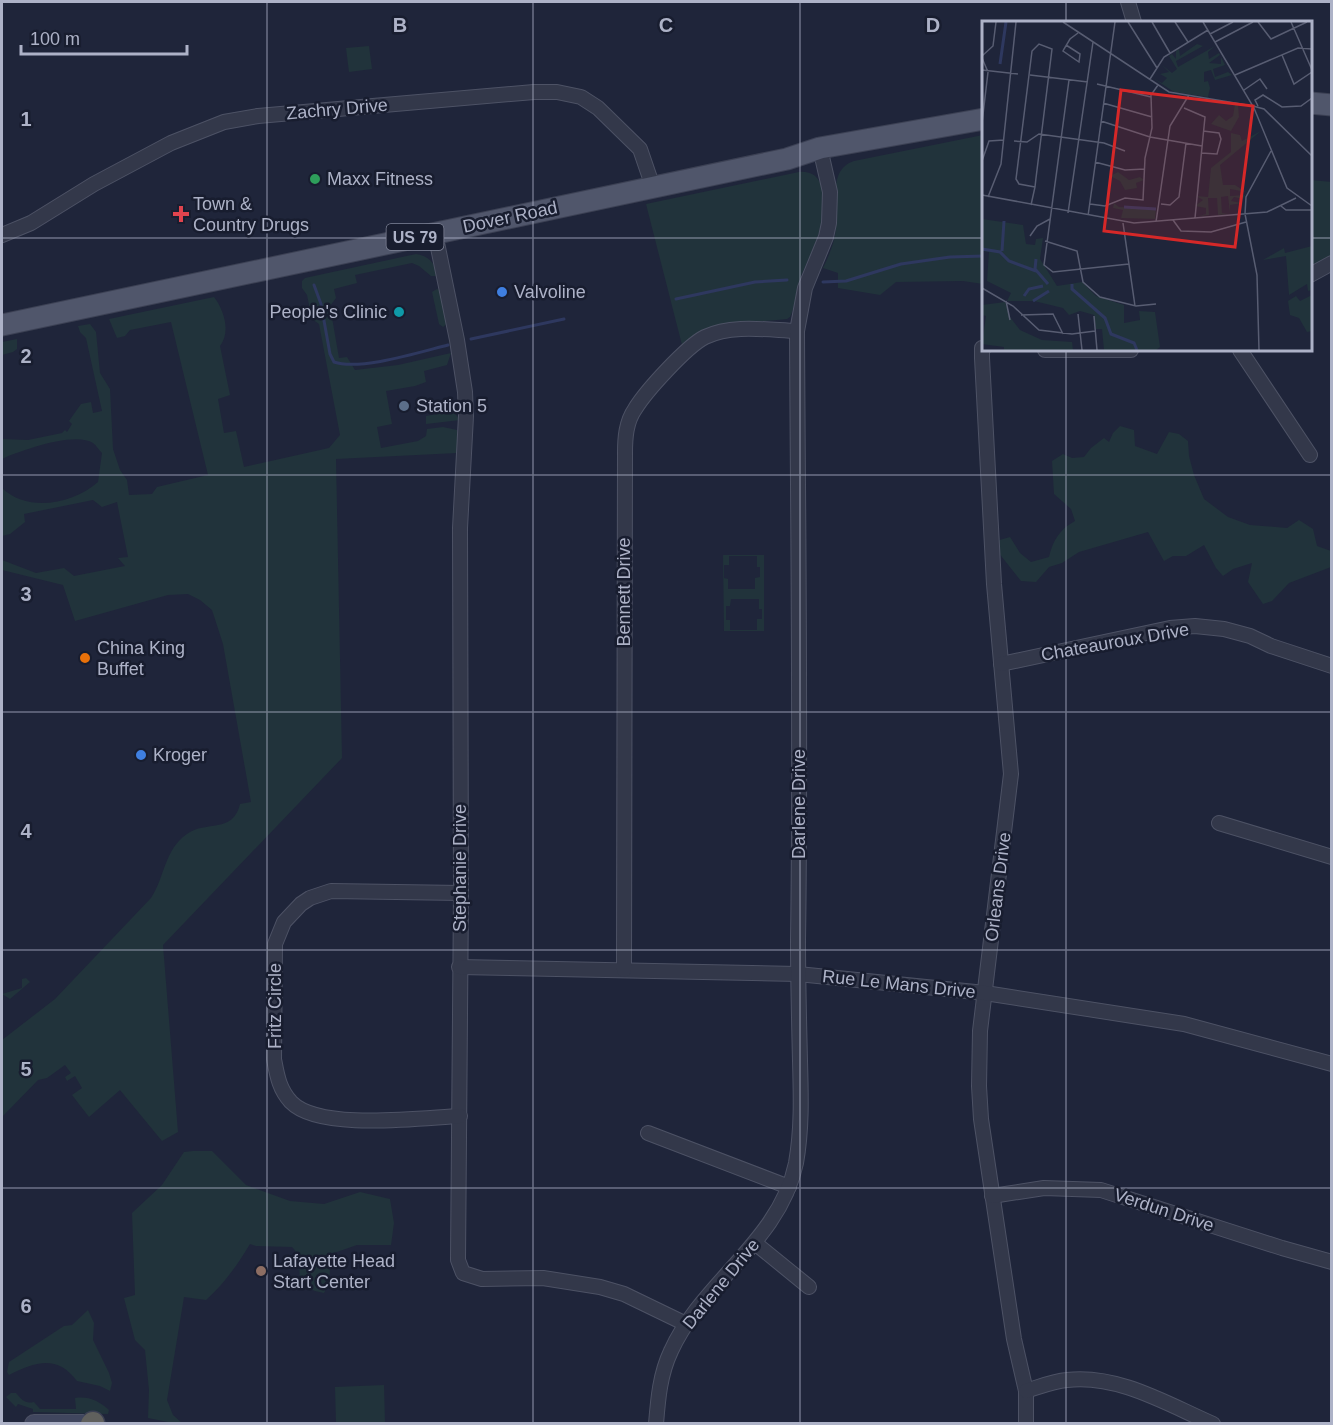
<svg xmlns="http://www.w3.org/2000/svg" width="1333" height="1425" font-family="Arial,sans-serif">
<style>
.green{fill:#21333b;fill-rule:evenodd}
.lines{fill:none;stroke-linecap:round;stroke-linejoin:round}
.stream{stroke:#2e385f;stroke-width:3}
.minor-casing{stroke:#4d5265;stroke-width:16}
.secondary-casing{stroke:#4d5265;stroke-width:20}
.primary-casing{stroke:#3c4154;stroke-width:23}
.trunk-casing{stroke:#3a3f52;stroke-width:25}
.minor{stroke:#33384a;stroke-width:14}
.secondary{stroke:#40465e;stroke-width:18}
.primary{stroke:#50566b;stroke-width:21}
.trunk{stroke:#60605d;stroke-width:22}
.grid{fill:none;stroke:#adb2c7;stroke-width:1.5;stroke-opacity:0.55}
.leisure-dot{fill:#2e9e5b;stroke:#181d2f;stroke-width:2}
.health-dot{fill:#e0444e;stroke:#181d2f;stroke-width:2}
.shop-dot{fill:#3f7fe0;stroke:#181d2f;stroke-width:2}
.culture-dot{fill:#0f9aa8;stroke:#181d2f;stroke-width:2}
.service-dot{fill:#5c6f8a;stroke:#181d2f;stroke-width:2}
.food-dot{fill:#e8710a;stroke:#181d2f;stroke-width:2}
.education-dot{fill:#8d6e63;stroke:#181d2f;stroke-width:2}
.labels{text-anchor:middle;stroke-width:5;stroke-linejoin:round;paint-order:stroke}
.shield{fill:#181d2f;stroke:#808599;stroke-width:1.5}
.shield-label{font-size:16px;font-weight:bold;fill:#adb2c7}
.street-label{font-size:18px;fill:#adb2c7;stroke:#181d2f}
.poi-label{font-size:18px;fill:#adb2c7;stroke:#181d2f;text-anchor:start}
.inset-river{fill:none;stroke:#2e385f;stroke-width:3}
.inset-road{fill:none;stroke:#585d72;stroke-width:1.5}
.view{fill:#d62828;fill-opacity:0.15;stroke:#d62828;stroke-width:3}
.inset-edge{fill:none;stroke:#adb2c7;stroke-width:3}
.grid-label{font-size:20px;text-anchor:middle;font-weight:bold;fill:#adb2c7;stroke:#181d2f;stroke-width:5;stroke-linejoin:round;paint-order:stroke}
</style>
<rect width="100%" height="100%" fill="#1f253a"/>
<g class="green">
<path d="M369,46L372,69L349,72L346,48Z"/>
<path d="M983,135V284L963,281L896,282L880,295L838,288V273L823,268C829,256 835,241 836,228C838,205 827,170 854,161Z"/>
<path d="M799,172C831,169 825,213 819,232C815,247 807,261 801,276C796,289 796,305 790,317L787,319C751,323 712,321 682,345L646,204Z"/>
<path d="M1311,180L1332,182L1331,255L1314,265L1310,259Z"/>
<path d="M416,254C428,256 436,262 436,276H431L419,266L412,263L355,275L357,283L334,289L336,298L330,306L339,358L347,357L355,370L398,365L451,353L447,365L424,371L426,382L415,386L386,391L392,424L377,427L381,448L418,441L426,436L427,429L443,427L457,430V453L336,459L342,758L163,945L178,1132L162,1141L120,1090L89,1117L72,1095L82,1088L75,1076L67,1081L65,1077L71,1073L65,1065L47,1078L38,1080L2,1117V1040L55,999L151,898C165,877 164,850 187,834C206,820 233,834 240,804L251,802L223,644L212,610L200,600L188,594L168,595L75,621L63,585L2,570V560L36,573L64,568L74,576L125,566L118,558L128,557L117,502L102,507L93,500L24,514L25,522L10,534L2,536V488C28,513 73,504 98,482L102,453C99,450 96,445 93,443C75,431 19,451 2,459V439L28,440L62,433L65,430L67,432L72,424L69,421L81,404L91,402L93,413L102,411L86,338L80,332L78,326L90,324L96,332L100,373L110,389L113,449L120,470L127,480L129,495L152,494L157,487L208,475L171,322L130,330L125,336L117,338L109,319L214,297C224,310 231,332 220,346L230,395L218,399L224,433L236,431L244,467L329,448L340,435L319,324L312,319L307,295L302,288V281L305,278Z"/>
<path d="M437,289L442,291L448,323L443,327L439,324L432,292Z"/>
<path d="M17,339V349L13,352L2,355V342Z"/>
<path d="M453,411L460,420L426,424V416Z"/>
<path d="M1120,426L1134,430L1135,446L1157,454L1169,432L1179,434L1188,441L1189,456L1194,475L1204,499L1228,517L1250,525L1287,528L1299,520L1313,529L1317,546L1331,551V567L1289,583L1272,601L1263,604L1248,582L1252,563L1233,569L1223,576L1216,568L1204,545L1186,556H1173L1164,561L1148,532L1079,552L1062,563L1049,567L1036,582L1021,581L998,552L996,541L1010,537L1020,553L1031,562L1049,557C1053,540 1060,529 1075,521L1071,509L1054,494L1052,461L1063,454L1072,458L1084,457L1091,448L1104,438L1109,442L1113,433Z"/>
<path d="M723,555H764V631H724ZM729,556H757V567H760V577L755,578V589H728V579L724,578V565H729ZM731,599H759V609H762V619H757V630H730V620H726V606H730Z"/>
<path d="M26,978L30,982L10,999L2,994L22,988V979Z"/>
<path d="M193,1151H212L246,1185L290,1201L324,1204L360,1192L390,1199L394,1223L391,1245H357L331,1254L329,1283L324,1293L315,1291L300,1284C299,1272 301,1255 292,1247L256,1246L250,1244C238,1264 224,1284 206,1300L184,1297L167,1400L173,1415L182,1423H173L148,1418L149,1390L145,1350L135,1340L124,1298L135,1295L132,1213L162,1185L184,1152Z"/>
<path d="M88,1310L94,1323L93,1340L109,1373L112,1383L110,1391L100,1386L77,1381C57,1354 35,1362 9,1375L7,1372L9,1362L64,1326L72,1325Z"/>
<path d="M384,1385L385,1423H336L335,1387Z"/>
<path d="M11,1393H16C22,1400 25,1404 34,1402L40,1409H76L75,1398C89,1396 99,1401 109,1410L108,1414L33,1412V1409L18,1404L16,1407L6,1397Z"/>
</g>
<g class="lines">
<g class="stream">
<path d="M823,282L846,281L901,264L950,257L984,256"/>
<path d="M314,285L321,304L330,354L334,362C360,371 420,352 448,345"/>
<path d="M676,299L755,282L787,280"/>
<path d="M471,339L564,319"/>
</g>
<defs>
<g id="minor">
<path d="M1128,2L1134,22"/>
<path d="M435,233L457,340L465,392L466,416L460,528L461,893L458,1260L463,1273L482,1279L543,1278L600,1287L624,1294L686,1324"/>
<path d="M2,235L31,223L94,184L171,143L224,122L258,116L534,92H557L581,97L598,108L640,149L653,187"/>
<path d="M1310,275L1332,263"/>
<path d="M984,348H982V358L994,584L1011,774L980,1031L979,1086L981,1119L1014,1339L1026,1391V1424"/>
<path d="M1045,350H1131"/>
<path d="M1240,350L1310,455"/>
<path d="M1001,664L1170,628L1195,626L1224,629L1250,636L1271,646L1332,666"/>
<path d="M1219,823L1332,857"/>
<path d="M459,967L798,974L985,993L1184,1024L1332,1064"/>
<path d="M624,970L625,453C625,438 626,422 635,409C646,391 687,346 705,337C732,324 768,330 797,331"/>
<path d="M460,1116C419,1118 319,1131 291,1102C279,1089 277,1075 274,1059L275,944L284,922L301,904L310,898L331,891L461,893"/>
<path d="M648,1133L789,1187"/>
<path d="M992,1196L1044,1188L1101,1190L1282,1248L1332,1262"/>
<path d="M755,1243L809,1287"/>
<path d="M1026,1391C1039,1387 1053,1381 1067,1380C1118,1374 1167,1404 1213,1424"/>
<path d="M656,1424C658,1399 660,1374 671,1351C702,1282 780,1241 796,1163C802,1129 801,1096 800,1061C799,1021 798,981 798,941C801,738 798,535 797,331L805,288L826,237L829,223L830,192L820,148"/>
</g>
<path id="secondary" d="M34,1424H95"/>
<g id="primary">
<path d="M1310,103L1332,105"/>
<path d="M2,325L787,159L820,148L984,119"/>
</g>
<path id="trunk" d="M92,1424L93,1423"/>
</defs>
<use href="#minor" class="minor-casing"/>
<use href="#secondary" class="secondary-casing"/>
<use href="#primary" class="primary-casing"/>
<use href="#trunk" class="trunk-casing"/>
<use href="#minor" class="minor"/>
<use href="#secondary" class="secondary"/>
<use href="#primary" class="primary"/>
<use href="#trunk" class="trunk"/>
</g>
<path class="grid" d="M267,2V1424M533,2V1424M800,2V1424M1066,2V22M2,238H984M1310,238H1332M1066,350V1424M2,475H1332M2,712H1332M2,950H1332M2,1188H1332"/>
<circle class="leisure-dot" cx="315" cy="179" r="6"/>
<path class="health-dot" d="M178 205h6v6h6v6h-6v6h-6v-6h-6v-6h6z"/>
<g class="shop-dot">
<circle cx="502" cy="292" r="6"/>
<circle cx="141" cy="755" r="6"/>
</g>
<circle class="culture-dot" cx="399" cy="312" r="6"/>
<circle class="service-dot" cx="404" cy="406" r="6"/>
<circle class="food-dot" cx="85" cy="658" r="6"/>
<circle class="education-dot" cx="261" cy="1271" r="6"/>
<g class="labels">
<rect class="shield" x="386.5" y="224" width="57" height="26" rx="4.5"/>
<g class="shield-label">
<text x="415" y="243">US 79</text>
</g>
<g class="street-label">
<text transform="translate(337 109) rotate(-5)" y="6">Zachry Drive</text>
<text transform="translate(510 217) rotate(-12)" y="6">Dover Road</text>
<text transform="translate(624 592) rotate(-90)" y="6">Bennett Drive</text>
<text transform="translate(1115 642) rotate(-10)" y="6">Chateauroux Drive</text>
<text transform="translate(799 804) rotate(-90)" y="6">Darlene Drive</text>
<text transform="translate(460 868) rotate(-90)" y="6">Stephanie Drive</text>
<text transform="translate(998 887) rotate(-83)" y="6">Orleans Drive</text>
<text transform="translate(899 984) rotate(6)" y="6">Rue Le Mans Drive</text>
<text transform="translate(275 1006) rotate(-90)" y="6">Fritz Circle</text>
<text transform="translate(1164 1210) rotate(18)" y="6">Verdun Drive</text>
<text transform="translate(721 1284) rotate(-51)" y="6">Darlene Drive</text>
</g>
<g class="poi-label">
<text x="327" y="185">Maxx Fitness</text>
<text x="193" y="210">Town &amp;<tspan x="193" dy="21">Country Drugs</tspan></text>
<text x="514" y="298">Valvoline</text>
<text x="387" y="318" text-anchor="end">People's Clinic</text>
<text x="416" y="412">Station 5</text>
<text x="97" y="654">China King<tspan x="97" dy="21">Buffet</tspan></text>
<text x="153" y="761">Kroger</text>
<text x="273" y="1267">Lafayette Head<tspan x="273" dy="21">Start Center</tspan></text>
</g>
</g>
<g transform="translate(982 21)">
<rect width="330" height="330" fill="#1f253a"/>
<path d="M215,23L221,25L194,40L196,46L233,25L226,31L227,38L237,32L238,34L227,42L239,43V36L243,44L231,48L233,56L246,51L250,54L233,59L229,49L222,51V61L226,60L228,67L226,76L192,71L171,57L180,62L185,57L178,53L187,51L180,44L190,52L195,48L187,35L190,33L194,38V30L197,28L198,35ZM253,83L256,84L257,96L249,110L229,103L237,94L244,100L251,95ZM279,110L238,144L241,164H253L264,171L248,168V175L263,174L261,178L252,176L249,180L260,182L248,184V192L246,175L239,176L240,192L246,193L236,194L235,177H226L227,194L217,195L224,193V187L213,185L221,179L214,175L226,176L229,147L249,131V112L258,114L260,120ZM136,151L147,159L158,156L162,159L154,162L155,167L143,169L138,160L128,155ZM132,182L137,186L174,187L173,198L139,197L141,189L131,187ZM0,198L41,204L44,223L53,224L54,218L61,217L58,238L75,265L100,261L114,275L142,284V302L158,299L157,290L173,291L178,326L174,329H122L120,308H114L112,294L98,290L87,294L81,287L52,280H25L29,272L5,260L7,231L0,230ZM330,225V269L326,270L325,263L307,274L304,235L281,239L302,227L303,232ZM330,274V310L325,311L317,297L308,294L306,280L314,275L318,280ZM23,281L28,296L38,309L60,319L90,321L91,329H22V326L0,323L4,295L0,294V284Z" fill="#21333b"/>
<path class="inset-river" d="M18,43L24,1M142,186L174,188M0,228L18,231L27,240L54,250M20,230L22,200M54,238L53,248L66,263M90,263V268L123,297L129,313L152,322L155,329M42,275L47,268L61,265M51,280L67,270"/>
<path class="inset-road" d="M81,1L187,71L271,85M146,1L175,47M170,1L188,32M193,1L206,21M221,1L272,87L305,167L330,185M276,1L289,18L325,1M309,1L330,49M228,13L251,1M233,21L271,1M84,24L98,33L97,41L81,30L82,28L88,18L96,12M300,34L312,63L330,51M0,35L11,25L14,1M0,37L6,51L0,102M0,49L36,53M48,54L106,61M253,54L316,27L330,28M168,58L182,36L226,9M87,59L62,244L71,251L147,243M115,63L169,76M262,69L278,58L285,68M121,82L170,96M271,85L282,88L330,135M276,85L273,79L281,74L300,86L319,85L330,77M202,87L223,96L213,197M119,100L168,116L220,125M32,120L45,121L57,113L122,122L143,130M219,132L235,133L239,118L237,112L221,110M0,140L7,120L22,119M113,141L143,149L163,148M0,174L152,202L285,191L314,177M6,176L19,143L34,1M108,183L123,185L143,177L161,179L163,137L170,107L169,74L176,64M179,183L188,184L197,176L204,122M49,184L53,166L54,157L70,28L57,23L50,30L34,158L37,163L53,166M299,185L304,189H330M86,192L111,21M263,193L275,254L277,329M263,193L264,176L289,130M106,195L133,1M191,199L199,210L229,211L264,201M174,201L188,105L207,74M141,202L153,285M48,215L55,205L68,198M63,220L95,230L101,261L118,276L154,285L174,283M0,267L31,285L57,309L90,313L113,310M24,280L28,299M96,293L100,329M39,294L71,293L81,313M112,295L115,329"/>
<path class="view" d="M139,69L271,85L253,226L122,210Z"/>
<rect width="330" height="330" class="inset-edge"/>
</g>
<g class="grid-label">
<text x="400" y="32">B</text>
<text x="666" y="32">C</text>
<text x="933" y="32">D</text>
<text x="26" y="126">1</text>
<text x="26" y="363">2</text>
<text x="26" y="601">3</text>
<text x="26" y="838">4</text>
<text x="26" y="1076">5</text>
<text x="26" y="1313">6</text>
</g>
<rect width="1333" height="1425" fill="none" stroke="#adb2c7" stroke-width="6"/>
<path d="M21 45v9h166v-9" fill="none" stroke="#adb2c7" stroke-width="3"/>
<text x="30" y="45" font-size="18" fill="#adb2c7" stroke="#181d2f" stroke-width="4.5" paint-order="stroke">100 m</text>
</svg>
